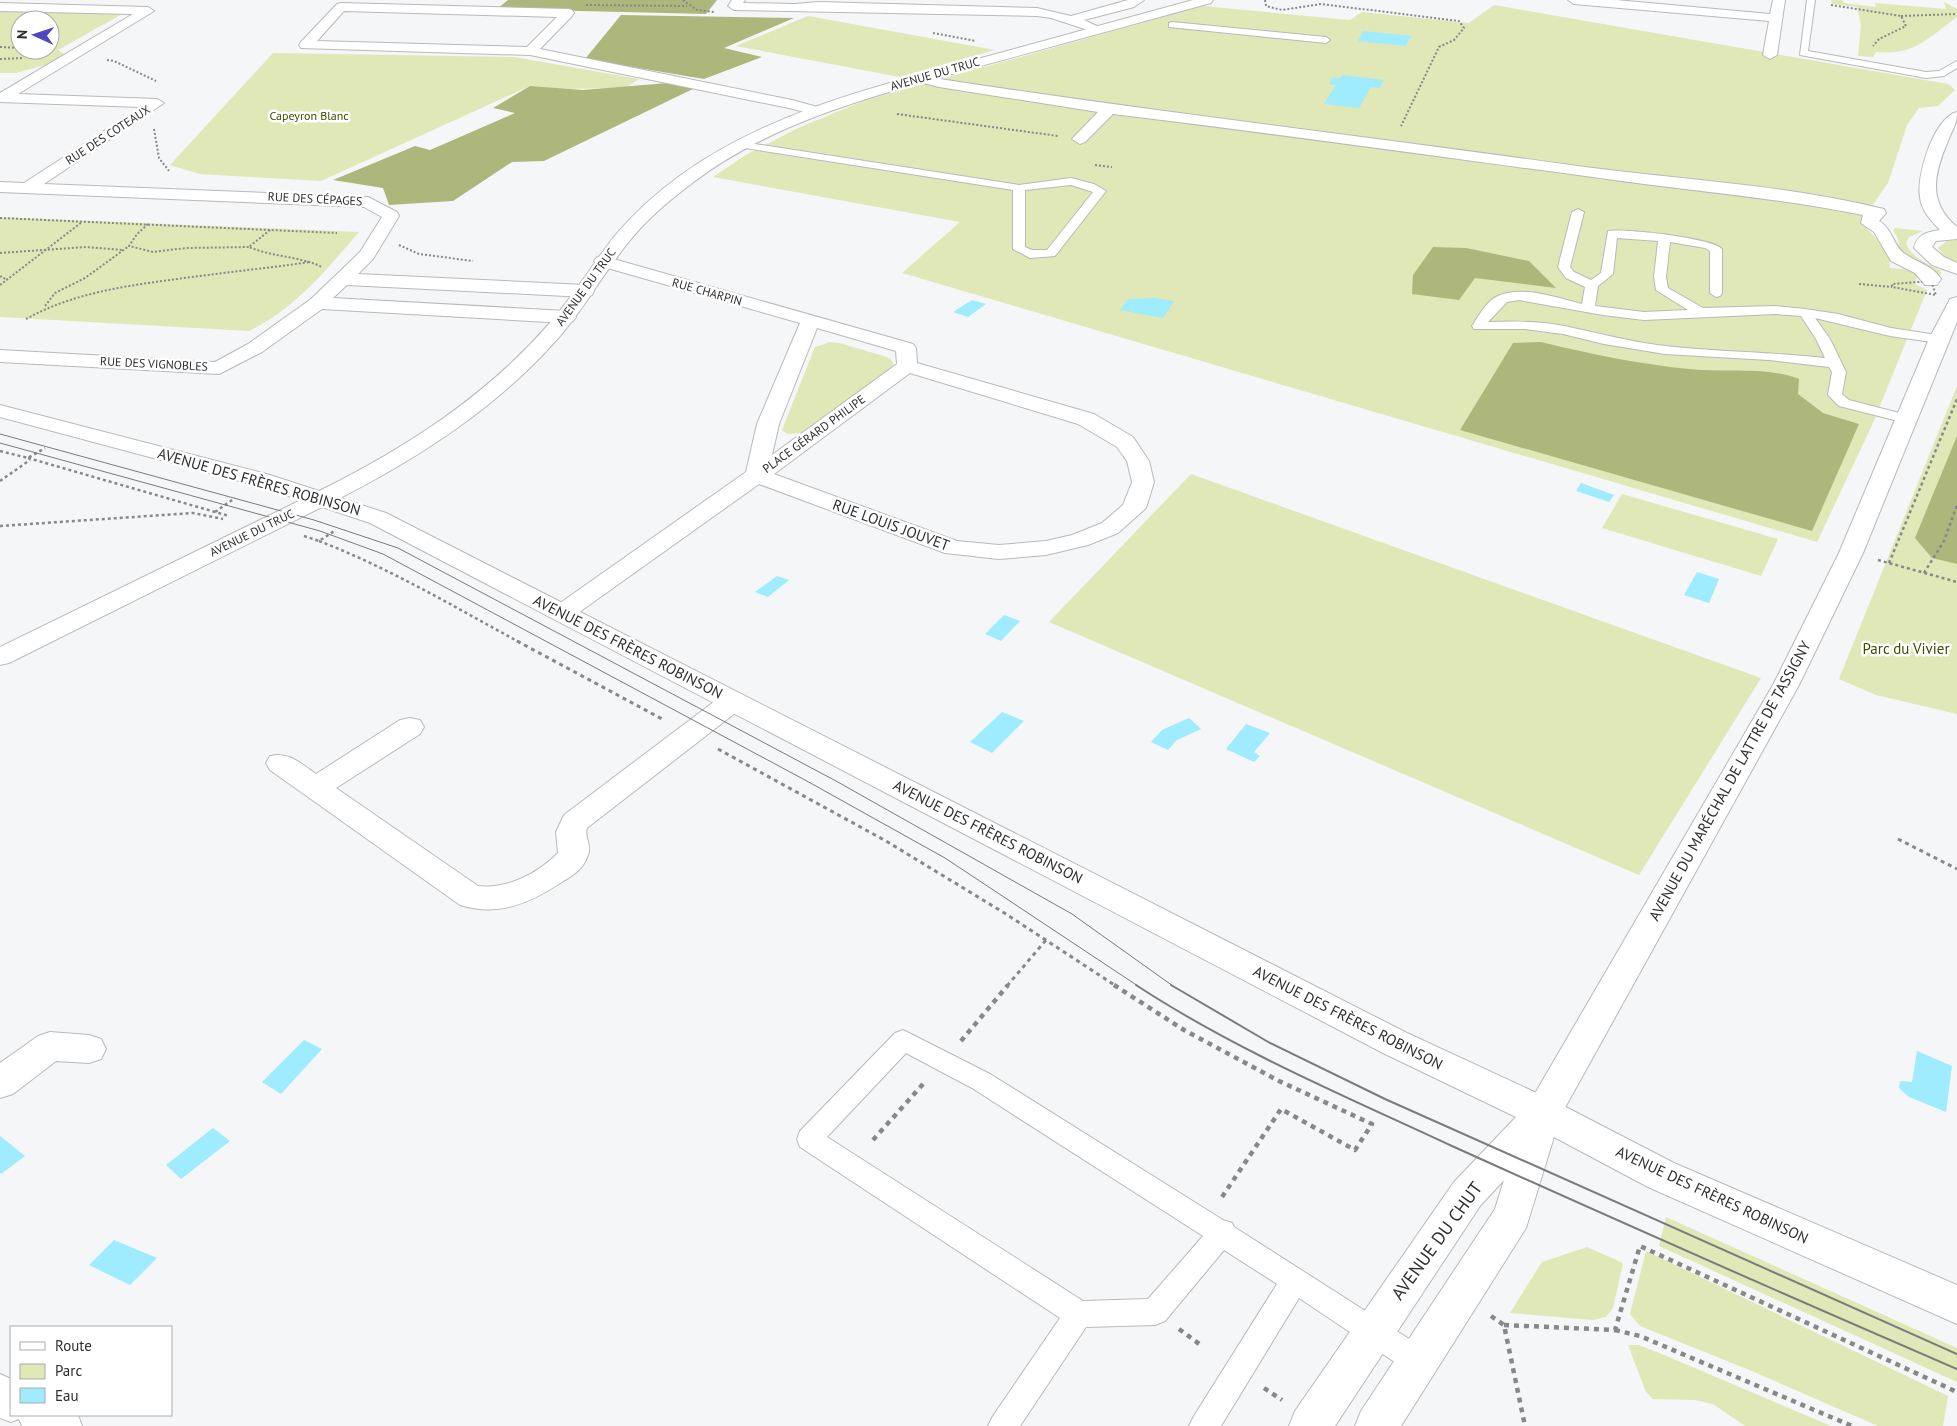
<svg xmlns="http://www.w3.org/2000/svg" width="1957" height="1426" font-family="'PT Sans',sans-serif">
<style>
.green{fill:#dfe8b6;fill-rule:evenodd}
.forest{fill:#adb77c}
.water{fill:#9febff}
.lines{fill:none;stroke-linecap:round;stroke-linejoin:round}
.service-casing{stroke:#b9b9bb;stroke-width:2}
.pedestrian-casing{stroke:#b9b9bb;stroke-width:2}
.minor-casing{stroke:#b9b9bb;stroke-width:2}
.tertiary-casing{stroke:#b9b9bb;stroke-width:2}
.path-far3{stroke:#88888a;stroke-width:2;stroke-dasharray:2 2;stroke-linecap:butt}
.path-far2{stroke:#88888a;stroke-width:2.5;stroke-dasharray:3 3;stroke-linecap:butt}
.path-far1{stroke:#88888a;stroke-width:3;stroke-dasharray:4 4;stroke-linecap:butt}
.path{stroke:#88888a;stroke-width:4.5;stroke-dasharray:5 5;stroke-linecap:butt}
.service{fill:#fff;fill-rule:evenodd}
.pedestrian{fill:#fff;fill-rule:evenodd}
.minor{fill:#fff;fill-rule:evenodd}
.tertiary{fill:#fff;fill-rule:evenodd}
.tram-far1{stroke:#7b7b7d;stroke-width:1}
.tram{stroke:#7b7b7d;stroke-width:2}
.labels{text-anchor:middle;stroke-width:5;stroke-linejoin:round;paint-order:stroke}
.far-street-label{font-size:12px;fill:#2e2e2f;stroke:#fff}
.far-park-label{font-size:12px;fill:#434a02;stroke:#fff}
.street-label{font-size:15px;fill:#2e2e2f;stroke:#fff}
.park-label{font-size:15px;fill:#434a02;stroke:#fff}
.near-street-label{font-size:18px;fill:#2e2e2f;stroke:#fff}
</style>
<rect width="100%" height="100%" fill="#f5f6f8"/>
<g class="green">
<path d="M1831,0H1842L1844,3L1876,7L1875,3L1946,9L1944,2L1957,9V17C1928,38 1914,56 1876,52L1873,57L1858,56L1861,25L1857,7L1832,4Z"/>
<path d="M1494,5L1948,84L1955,90L1938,106L1919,108L1907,125L1888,183L1861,222L1889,253L1890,268L1915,270L1918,274L1915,284L1927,290L1873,423L1817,542L902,273L960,222L713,177L746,155L798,128L866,100L1203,6L1350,20L1362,12L1469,23Z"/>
<path d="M0,9L122,14L58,50L70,58L16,73H0ZM20,20H50V50H20Z"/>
<path d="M808,16L995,50L900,77L736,46Z"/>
<path d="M273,53L514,57L639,79L625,88L556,89L530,86L321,181L199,174L170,165Z"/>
<path d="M0,217L359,232C327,269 295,309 249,331L0,317Z"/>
<path d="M1895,228L1923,231L1909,237L1906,243C1911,258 1929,264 1941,271V275L1928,273L1903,258L1897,237L1893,230Z"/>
<path d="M1957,240V263L1945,258L1938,248L1947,241Z"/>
<path d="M830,342L839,343L887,357L892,361L894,366L804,433L788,434L782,430L815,347Z"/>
<path d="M1957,386V714L1876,695L1839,679Z"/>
<path d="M1191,474L1761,678L1639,875L1049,622Z"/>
<path d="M1622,494L1778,539L1761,576L1602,528Z"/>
<path d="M1666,1217L1957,1348V1382L1659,1246Z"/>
<path d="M1587,1247L1623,1263L1613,1308L1606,1317L1593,1320L1510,1313L1542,1262Z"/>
<path d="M1646,1251L1948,1396L1943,1426H1878L1747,1369L1640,1326L1630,1314Z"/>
<path d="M1628,1345H1639L1664,1355L1831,1426H1745L1713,1404L1695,1400L1653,1399L1646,1392Z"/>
</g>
<g class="forest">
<path d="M508,0H717L706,14L497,9Z"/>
<path d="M621,15L794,18L724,48L762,57L704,79L585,59Z"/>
<path d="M680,82L697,87L544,161L512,162L453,201L389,205L383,188L333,180L415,146L430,150L515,113L493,108L530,86L583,90Z"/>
<path d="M1433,247L1466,248L1529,261L1556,288L1475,278L1459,300L1412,294L1413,275Z"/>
<path d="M1541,342C1590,354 1639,364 1689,369C1725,373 1765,366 1799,379L1798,394L1823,413L1859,424L1812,531L1460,430L1513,343Z"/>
<path d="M1957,436V564L1932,558L1915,538Z"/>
</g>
<g class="water">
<path d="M1363,31L1411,36L1406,46L1358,41Z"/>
<path d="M1342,75L1384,80L1380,88L1371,87L1359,108L1324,104L1336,85L1329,84L1333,78L1325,77L1340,78Z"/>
<path d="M1154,298L1174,301L1163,318L1120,310L1128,299Z"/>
<path d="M972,300L986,304L968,317L953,312Z"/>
<path d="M1581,483L1614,495L1609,502L1576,491Z"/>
<path d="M1697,572L1719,579L1709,603L1684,595Z"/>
<path d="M777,576L789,580L768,597L755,592Z"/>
<path d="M1004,615L1020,621L1001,641L985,634Z"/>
<path d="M1002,712L1024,721L992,753L970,742Z"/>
<path d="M1189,718L1201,729L1177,740L1168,750L1151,742L1162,730Z"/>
<path d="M1246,724L1270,733L1254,752L1260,756L1254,762L1226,749Z"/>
<path d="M304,1040L322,1049L281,1094L262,1082Z"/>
<path d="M1917,1051L1952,1066L1946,1112L1909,1097L1899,1088L1900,1081L1912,1082Z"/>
<path d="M213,1128L230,1141L181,1179L166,1165Z"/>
<path d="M0,1136L25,1156L1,1174L0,1173Z"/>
<path d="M114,1240L157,1258L130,1285L89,1265Z"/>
</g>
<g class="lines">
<defs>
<g id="service">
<path d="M1807,0H1815L1808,51L1926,72L1939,71L1957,61V68L1944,76L1926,78L1800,55Z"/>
<path d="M1172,22L1326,37L1330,40L1326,43L1169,27V23Z"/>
<path d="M742,142L1019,185L1071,178L1094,184L1106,191L1055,256L1030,258L1013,249V190L738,147L737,145ZM1071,185L1093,192L1047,250H1032L1025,247V190Z"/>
<path d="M1578,209L1584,212L1570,267L1574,272L1591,280L1601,273L1608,231C1623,228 1713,238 1722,249V293L1720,296L1716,297L1710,293V251L1705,248L1670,242L1666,277L1668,288L1703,308L1775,306L1805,309L1838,314L1891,328L1944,336L1946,339L1939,343L1890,336L1815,318L1830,339L1846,372L1842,394L1849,400L1911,416L1913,419L1906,423L1839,406L1828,395L1832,372L1829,367L1769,360L1665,354L1604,344L1563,334L1525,329H1474L1472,326C1479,316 1486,301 1498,296C1522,285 1558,298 1582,304L1585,287L1566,278L1558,267L1572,212ZM1617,238L1658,241L1654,277L1656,290L1688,310L1644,312L1595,306L1598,286L1613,274ZM1519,300L1603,315L1644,320L1775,314L1801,316L1816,339L1825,358C1772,352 1718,352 1665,346C1631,342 1598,333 1564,326C1539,321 1514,321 1488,322L1507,302Z"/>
<path d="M903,1030L990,1074L1223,1220L1232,1223L1234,1227L1428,1351L1432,1361L1428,1371L1418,1375L1408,1371L1299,1298L1221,1426H1189L1194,1416L1277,1284L1224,1250L1165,1321L1155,1325L1086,1327L1020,1426H988L993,1416L1060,1318L800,1147L797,1139L800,1131L895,1033ZM906,1053L972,1088L1203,1236L1148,1299L1083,1301L827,1137Z"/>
</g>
<path id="pedestrian" d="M921,74L940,79C1155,112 1370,137 1585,167C1685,180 1786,185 1884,209L1886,213L1879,221C1893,229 1893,246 1905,254C1918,263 1932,265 1941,279L1937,285H1925L1915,273L1891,261L1874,232L1861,223L1863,215C1778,198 1692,191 1607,179C1442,157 1278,134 1113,114L1085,142L1080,144L1072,139L1098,112L939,87L916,81L914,78Z"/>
<g id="minor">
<path d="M732,0H745L743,3L795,4L818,2L1037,8L1071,16L1128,0H1144L1134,7L1084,20L1103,29L1102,32L1097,33L1051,18L1037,16L734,10L728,6Z"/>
<path d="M1568,0H1616L1770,14L1773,0H1785L1777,55L1770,59L1763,55L1769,21L1574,4Z"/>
<path d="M0,3L148,7L154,11L18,94L157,99L164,103L44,184L368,197L397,212L399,216L373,259L358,274L585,285L592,287L594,291L592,295L585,297L347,285L333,298L566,311L573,313L576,317L573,321L566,323L322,309L262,352L219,374L0,362V350L215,362L248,344L311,299L360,252L382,217L364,207L0,192V182L24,183L141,107L0,102V93L133,14L0,11Z"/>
<path d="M341,3L568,9L572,10L574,13L572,16L540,49L792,100L821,108L823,111L816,115L789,108L530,55L301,48L299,45L301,42L337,4ZM344,11L557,17L527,47L317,41Z"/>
<path d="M1957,112C1957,125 1953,128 1948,141C1934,174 1927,202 1957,227V239L1936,241L1932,247L1944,257L1957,263V274L1932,265L1914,248C1917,234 1927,232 1940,230C1931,221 1921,210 1920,197C1916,176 1934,117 1957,112Z"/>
<path d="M603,256L913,344L916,348L917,363L1094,414L1133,437L1149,461L1154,482L1146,508L1118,533L1088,545L1046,555L999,559L945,553L759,484L571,618L562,621L553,618L549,613L553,608L746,472L757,424L800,323L597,265L594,261L597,257ZM817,328L896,351L897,364L772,455L779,424ZM910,373L1078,424L1117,447L1127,461L1132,482L1123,505L1102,523L1072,535L1046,541L999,545L957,541L774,474Z"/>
<path d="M1957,297V322L1863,553L1799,685L1556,1124L1543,1128L1530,1124L1525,1113L1530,1102L1773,685L1839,553L1929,339L1948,303L1950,299Z"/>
<path d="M733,692L743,695L747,701L743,707L587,828C584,837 592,845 588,855C584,868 574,875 562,882C530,903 498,917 460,905L270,770L266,763L270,756C289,751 301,764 316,774L400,720L410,718L420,720L424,727L420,734L336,788L478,886C508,889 537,874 558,853L556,832L564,815L723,695Z"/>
<path d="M50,1032L89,1035L101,1039L106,1049L101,1059L89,1063L56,1061L13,1094L0,1098V1063L38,1036Z"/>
<path d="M0,1374L11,1379V1415H78L82,1426H22L19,1419L11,1422L0,1418Z"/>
</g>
<path id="tertiary" d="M1193,0H1213L1211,3C1133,24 1055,46 977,67C878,95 774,120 691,184C667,202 645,221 627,244C603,274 585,307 560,336C499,406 422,456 340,498L386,513L1407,1033L1556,1102L1674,1163L1957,1285V1324L1648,1187L1554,1137L1526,1228L1401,1426H1355L1361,1411L1495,1209L1504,1180L1480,1206L1335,1426H1289L1295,1411L1454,1182L1516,1117L1383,1053L370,523L322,507L9,663L0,665V647L301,500L254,485L0,417V405L270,475L319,491C404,449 485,397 548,325C572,298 591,267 613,238C633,214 656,193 681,175C765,115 865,89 963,63C1040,42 1116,21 1193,0Z"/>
</defs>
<use href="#service" class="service-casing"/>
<use href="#pedestrian" class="pedestrian-casing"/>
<use href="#minor" class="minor-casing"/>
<use href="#tertiary" class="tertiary-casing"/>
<g class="path-far3">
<path d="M683,0L697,10L714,12"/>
<path d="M1265,0L1266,6L1282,10L1321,4L1459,21L1464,28L1454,40L1439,47L1401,126"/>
<path d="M586,5L687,6"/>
<path d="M1831,5L1901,16L1906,26L1879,39L1873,46"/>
<path d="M1901,16L1957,14"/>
<path d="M933,33L976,41"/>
<path d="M0,47L20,48"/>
<path d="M0,59L24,58"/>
<path d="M107,60L114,61L156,81"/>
<path d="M897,114L1058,136"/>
<path d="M154,129L159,158L169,171"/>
<path d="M1095,165L1112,167"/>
<path d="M0,218L337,233"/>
<path d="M148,224L137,234L129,246L153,252L186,248L249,247"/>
<path d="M270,230L249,247C272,257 299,256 322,267"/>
<path d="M399,245L419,254L473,261"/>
<path d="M0,253L86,247L123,250"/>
<path d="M0,276L7,280"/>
<path d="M1931,281L1936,295L1892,287V284Z"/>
<path d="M1859,284L1892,287"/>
<path d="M0,285L82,222"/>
<path d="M45,306L55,293L85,278L129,246"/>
<path d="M26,319C73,293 125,286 177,279C222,273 266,268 311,262"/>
</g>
<g class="path-far2">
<path d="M0,451L28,458L45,448"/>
<path d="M28,458L229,516"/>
<path d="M0,481L30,460"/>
<path d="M215,512L235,498"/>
<path d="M0,526L193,513L223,519"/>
<path d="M304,536L319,541L336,530"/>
<path d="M319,541C389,568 453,606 519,642"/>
<path d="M1878,560L1957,582"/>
<path d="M1889,563L1957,399"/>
<path d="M1924,573L1944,541L1957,505"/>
</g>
<g class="path-far1">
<path d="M517,641L664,720"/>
<path d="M718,749L886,841L1006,914L1116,986"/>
<path d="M1898,839L1957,869"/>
<path d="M1007,986L1046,940"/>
</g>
<g class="path">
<path d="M1114,985L1184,1030L1279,1081L1372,1124L1355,1150L1281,1109L1220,1200"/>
<path d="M961,1041L1008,985"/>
<path d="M873,1140L924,1083"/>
<path d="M1491,1316L1504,1325L1525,1426"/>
<path d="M1504,1325L1615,1330L1640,1246L1957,1392"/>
<path d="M1179,1329L1202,1346"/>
<path d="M1615,1330L1640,1336L1852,1426"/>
<path d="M1264,1388L1282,1400"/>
</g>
<use href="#service" class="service"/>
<use href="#pedestrian" class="pedestrian"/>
<use href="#minor" class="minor"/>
<use href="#tertiary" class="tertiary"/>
<g class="tram-far1">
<path d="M0,434L314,520L398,548L836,781L1072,914L1173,986"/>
<path d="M0,443L320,531L383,554L805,780L945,858L1138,986"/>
</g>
<g class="tram">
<path d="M1136,985C1235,1050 1345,1096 1452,1146C1620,1222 1788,1296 1957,1369"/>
<path d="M1171,985L1270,1043L1385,1099L1957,1354"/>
</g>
</g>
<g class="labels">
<g class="far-street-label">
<text transform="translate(935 74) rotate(-16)" y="4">AVENUE DU TRUC</text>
<text transform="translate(108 135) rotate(-33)" y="4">RUE DES COTEAUX</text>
<text transform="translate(315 199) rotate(3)" y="4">RUE DES CÉPAGES</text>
<text transform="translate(586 287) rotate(-54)" y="4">AVENUE DU TRUC</text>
<text transform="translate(707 292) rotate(16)" y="4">RUE CHARPIN</text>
<text transform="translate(154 364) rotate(3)" y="4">RUE DES VIGNOBLES</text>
<text transform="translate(814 434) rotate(-36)" y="4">PLACE GÉRARD PHILIPE</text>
<text transform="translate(252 533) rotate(-26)" y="4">AVENUE DU TRUC</text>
</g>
<g class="far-park-label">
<text x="309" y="120">Capeyron Blanc</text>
</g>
<g class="street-label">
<text transform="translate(259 482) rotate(16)" y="5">AVENUE DES FRÈRES ROBINSON</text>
<text transform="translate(891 525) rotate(20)" y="5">RUE LOUIS JOUVET</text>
<text transform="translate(628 647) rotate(27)" y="5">AVENUE DES FRÈRES ROBINSON</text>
<text transform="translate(1730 781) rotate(-61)" y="5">AVENUE DU MARÉCHAL DE LATTRE DE TASSIGNY</text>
<text transform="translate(988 832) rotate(27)" y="5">AVENUE DES FRÈRES ROBINSON</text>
<text transform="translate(1348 1018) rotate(27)" y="5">AVENUE DES FRÈRES ROBINSON</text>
<text transform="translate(1712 1195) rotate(25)" y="5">AVENUE DES FRÈRES ROBINSON</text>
</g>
<g class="park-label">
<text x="1906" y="654">Parc du Vivier</text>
</g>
<g class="near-street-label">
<text transform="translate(1437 1241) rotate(-54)" y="6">AVENUE DU CHUT</text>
</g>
</g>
<rect x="10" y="1326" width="162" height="90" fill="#ffffff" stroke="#ababac"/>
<rect x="20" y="1342" width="25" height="8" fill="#ffffff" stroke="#ababac"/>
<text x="55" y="1351" font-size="15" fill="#2e2e2f">Route</text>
<rect x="20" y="1364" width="25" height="15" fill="#dfe8b6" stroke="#ababac"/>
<text x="55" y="1376" font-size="15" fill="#2e2e2f">Parc</text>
<rect x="20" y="1388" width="25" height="15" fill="#9febff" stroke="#ababac"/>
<text x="55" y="1401" font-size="15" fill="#2e2e2f">Eau</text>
<g transform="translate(35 35) rotate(273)"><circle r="24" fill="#ffffff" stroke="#ababac"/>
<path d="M0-4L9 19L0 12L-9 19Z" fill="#4e47be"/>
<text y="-8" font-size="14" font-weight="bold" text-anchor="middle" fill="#2e2e2f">N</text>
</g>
</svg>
